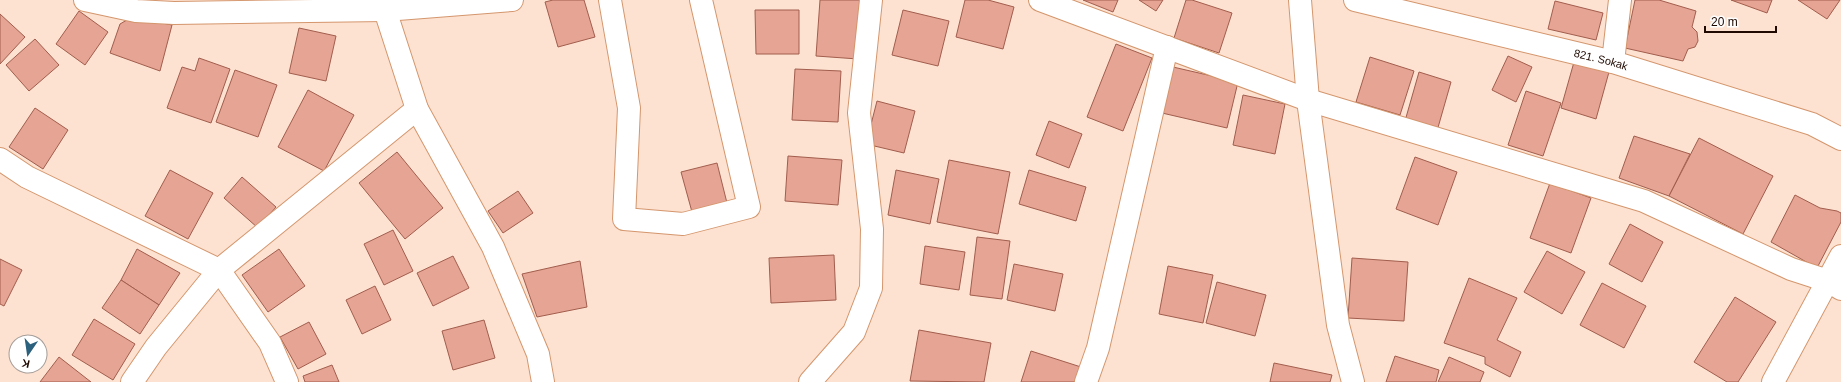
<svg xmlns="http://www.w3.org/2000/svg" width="1841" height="382" font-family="Arial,sans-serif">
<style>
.building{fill:#e5a494;stroke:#a25d4d}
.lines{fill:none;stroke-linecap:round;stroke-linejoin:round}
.street-casing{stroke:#d4966d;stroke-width:24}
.street{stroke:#fff;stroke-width:22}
.labels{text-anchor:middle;stroke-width:3.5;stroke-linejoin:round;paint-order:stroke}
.street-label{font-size:11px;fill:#1f0900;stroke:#fff}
</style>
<rect width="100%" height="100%" fill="#fde2d1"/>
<g class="building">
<path d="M553,0H584L595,37L558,47L545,2Z"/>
<path d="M820,0H864L858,59L816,56Z"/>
<path d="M965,0H988L1014,7L1003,49L956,37Z"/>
<path d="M1083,0H1118L1113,12Z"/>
<path d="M1139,0H1163L1156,11Z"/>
<path d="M1186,0H1192L1232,13L1219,53L1174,38Z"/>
<path d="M1635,0H1659L1696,11L1692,27L1697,32L1698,41L1695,47L1688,49L1683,61L1625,48Z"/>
<path d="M1731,0H1772L1767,13Z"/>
<path d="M1798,0H1840L1827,19Z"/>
<path d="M1555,1L1603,13L1596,40L1548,29Z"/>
<path d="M755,10H799V54H756Z"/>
<path d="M903,10L949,21L938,66L892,55Z"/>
<path d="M79,11L108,32L85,65L56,44Z"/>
<path d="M0,14L25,37L0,64Z"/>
<path d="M132,17L172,25L160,71L110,53L120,24Z"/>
<path d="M299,28L336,36L326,81L289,73Z"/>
<path d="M35,39L59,65L29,91L6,65Z"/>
<path d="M1116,44L1152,58L1123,131L1087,117Z"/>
<path d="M1508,56L1532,67L1516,102L1492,90Z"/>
<path d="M1370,57L1414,71L1400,115L1356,102Z"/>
<path d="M199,58L230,69L211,123L167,108L182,67L195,71Z"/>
<path d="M1574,62L1609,72L1596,119L1561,108Z"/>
<path d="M1173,67L1238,82L1227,128L1162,113Z"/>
<path d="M795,69L841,71L838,122L792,120Z"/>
<path d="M235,70L277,85L258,137L216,122Z"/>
<path d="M1419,72L1451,82L1437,131L1405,121Z"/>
<path d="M308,90L354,115L324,171L278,147Z"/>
<path d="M1526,91L1561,103L1543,156L1508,145Z"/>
<path d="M1243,95L1285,104L1275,154L1233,145Z"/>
<path d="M877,101L915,111L904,153L866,144Z"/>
<path d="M35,108L68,130L43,169L9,147Z"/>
<path d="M1049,121L1082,134L1069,168L1036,155Z"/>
<path d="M1634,136L1690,154L1669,196L1619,178Z"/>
<path d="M1699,138L1773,176L1743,234L1669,196Z"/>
<path d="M397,152L443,208L405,239L359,183Z"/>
<path d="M788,156L842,160L838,205L785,201Z"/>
<path d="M1415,157L1457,172L1438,225L1396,209Z"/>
<path d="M949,160L1010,172L998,234L937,222Z"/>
<path d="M717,163L727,203L692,212L681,172Z"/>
<path d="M170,170L213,193L188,239L145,216Z"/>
<path d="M896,170L939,179L930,224L888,215Z"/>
<path d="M1029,170L1086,187L1076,221L1019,204Z"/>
<path d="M242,177L276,207L258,228L224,198Z"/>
<path d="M1550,183L1591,198L1571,253L1530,238Z"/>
<path d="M518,191L533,213L503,233L488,211Z"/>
<path d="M1795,195L1820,208L1837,211L1841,213V222L1817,268L1771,242Z"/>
<path d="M1630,224L1663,242L1642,282L1609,264Z"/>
<path d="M393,230L413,271L384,285L364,244Z"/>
<path d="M977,237L1010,241L1002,299L970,295Z"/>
<path d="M925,246L965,252L959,290L920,284Z"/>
<path d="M137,249L180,273L159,305L121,280Z"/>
<path d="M279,249L305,286L268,312L242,275Z"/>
<path d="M1547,251L1585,272L1562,314L1524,292Z"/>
<path d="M834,255L836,300L771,303L769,258Z"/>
<path d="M453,256L469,288L433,306L417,273Z"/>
<path d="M1352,258L1408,262L1404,321L1348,318Z"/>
<path d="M0,259L22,270L4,306L0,304Z"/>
<path d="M580,261L587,307L537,317L522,274Z"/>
<path d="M1014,264L1063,274L1055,311L1007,300Z"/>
<path d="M1168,266L1213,275L1203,323L1159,314Z"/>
<path d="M1469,278L1517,298L1497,340L1521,352L1510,377L1485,364V357L1444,343Z"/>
<path d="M121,280L159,305L140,334L102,308Z"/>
<path d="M1217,282L1266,295L1255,336L1206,323Z"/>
<path d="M1602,283L1646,306L1624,348L1580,325Z"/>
<path d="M375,286L391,320L362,334L346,300Z"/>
<path d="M1735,297L1776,322L1738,382H1727L1694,362Z"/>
<path d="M94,319L135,344L113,380L72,355Z"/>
<path d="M484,320L495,358L453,370L442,331Z"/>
<path d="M309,322L326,354L298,369L280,337Z"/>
<path d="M919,330L991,343L984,382L910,381Z"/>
<path d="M1031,351L1081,367L1077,382H1021Z"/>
<path d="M1395,356L1439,370L1436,382H1386Z"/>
<path d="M59,357L91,382H40Z"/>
<path d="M1449,357L1484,372L1480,382H1438Z"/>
<path d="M1274,363L1332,375L1330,382H1270Z"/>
<path d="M332,365L339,382H305L303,376Z"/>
</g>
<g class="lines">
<defs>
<g id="street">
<path d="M85,0L136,11L174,13L385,10L512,0"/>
<path d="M386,0L385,10L417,109L493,247L538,354L543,382"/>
<path d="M610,0L629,108L624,219L683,224L749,207L701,0"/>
<path d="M1040,0L1308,100L1644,201L1791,269L1828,281L1841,289"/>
<path d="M1300,0L1308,100L1338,325L1353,382"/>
<path id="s1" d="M1355,0L1613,62L1812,124L1841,139"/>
<path d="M1613,62L1620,0"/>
<path d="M0,159L27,177L219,270L270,343L287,382"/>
<path d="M132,382L156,347L219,270L417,109"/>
<path d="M810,382L854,332L871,288L872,229L859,113L871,0"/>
<path d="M1086,382L1098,348L1167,47"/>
<path d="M1773,382L1841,256"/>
</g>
</defs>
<use href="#street" class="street-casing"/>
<use href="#street" class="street"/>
</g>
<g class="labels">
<g class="street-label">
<text dy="4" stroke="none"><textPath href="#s1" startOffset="253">821. Sokak</textPath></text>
</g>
</g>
<g transform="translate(28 354) rotate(193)"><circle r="19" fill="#ffffff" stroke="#a59d99"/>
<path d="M0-3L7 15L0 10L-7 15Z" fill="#2c617d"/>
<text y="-6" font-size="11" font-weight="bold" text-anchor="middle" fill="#1f0900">K</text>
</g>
<path d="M1705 26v6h71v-6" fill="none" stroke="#1f0900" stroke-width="2"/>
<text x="1711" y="26" font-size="12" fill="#1f0900" stroke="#ffffff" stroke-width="3" paint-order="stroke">20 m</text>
</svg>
